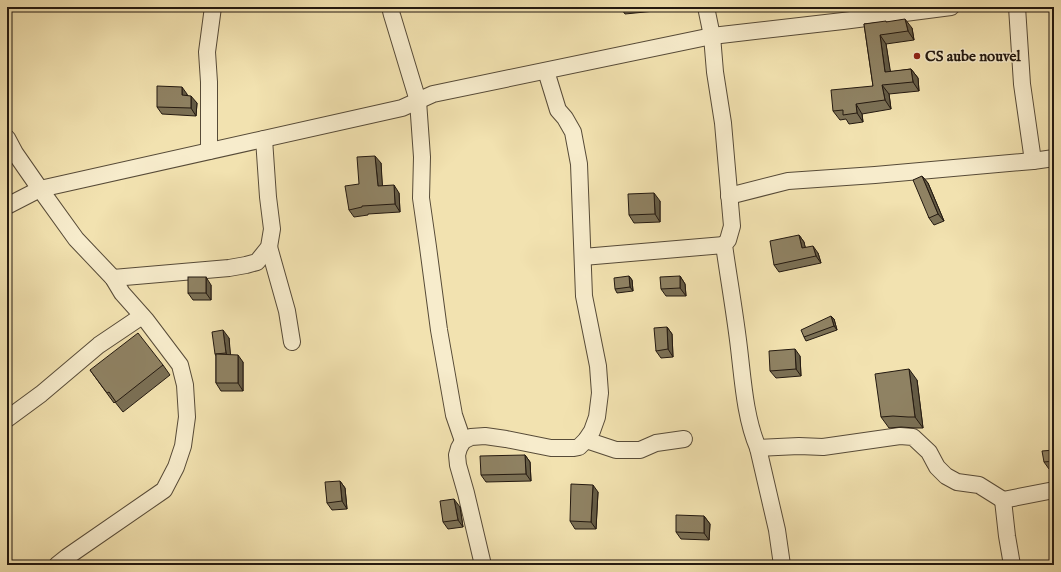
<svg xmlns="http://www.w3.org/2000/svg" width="1061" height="572" font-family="'IM FELL English',serif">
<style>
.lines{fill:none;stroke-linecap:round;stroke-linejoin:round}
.minor-casing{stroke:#574b38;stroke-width:18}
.minor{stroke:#f7eccc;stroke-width:16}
.wall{fill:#7b7055;stroke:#231910}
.shaded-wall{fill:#645b45;stroke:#231910}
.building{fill:#8f8263;stroke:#231910}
.poi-dot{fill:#8f2418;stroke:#f7eccc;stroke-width:1.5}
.labels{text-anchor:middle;stroke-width:3;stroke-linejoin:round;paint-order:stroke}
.poi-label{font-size:15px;font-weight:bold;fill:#231910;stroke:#f7eccc;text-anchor:start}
</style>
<rect width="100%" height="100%" fill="#f2e2b0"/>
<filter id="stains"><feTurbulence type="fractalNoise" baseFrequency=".005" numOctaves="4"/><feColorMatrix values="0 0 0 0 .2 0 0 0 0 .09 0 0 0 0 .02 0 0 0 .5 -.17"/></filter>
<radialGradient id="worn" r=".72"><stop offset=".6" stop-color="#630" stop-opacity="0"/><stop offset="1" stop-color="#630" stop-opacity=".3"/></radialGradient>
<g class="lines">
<defs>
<g id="minor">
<path d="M390,7L392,15L418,101L422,157L421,198L428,247L439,330L454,415L463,441"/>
<path d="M706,7L712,36L715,72L723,123L727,169L732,226L728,240L724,245C729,280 735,314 739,348C743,381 745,417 758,448L777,530L782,565"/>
<path d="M1017,7L1022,84L1033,161"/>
<path d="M7,138L15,153L40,189L76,239L113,278L122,293L146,320L180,365L185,385L187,417L183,446L176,467L164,490L67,557L57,565"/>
<path d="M209,151V82L207,52L213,7"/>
<path d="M729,196L788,181L875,175L1033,161L1054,158"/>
<path d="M7,206L40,189L402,108L433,94L712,36L843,21L951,7"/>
<path d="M269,247L287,311L292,342"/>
<path d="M583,257L724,245"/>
<path d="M113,278L229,268L246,265L257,262L269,247L272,229L268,197L264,139"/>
<path d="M7,419L41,394L99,345L142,316"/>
<path d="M586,440L616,450H640L656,443L684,439"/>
<path d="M758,448L799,446L823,447L900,436L913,437L929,452L937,467L946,476L957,482L979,485L1003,500"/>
<path d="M483,565L466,493L458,465L457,455L459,448L463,441L471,437L485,436L506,439L551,448H574L579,447L586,440L592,431L597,417L600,393L598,366L584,296L579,164L573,132L565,118L558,110L546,71"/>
<path d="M1012,565L1007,536L1003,500L1054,490"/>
</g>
</defs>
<use href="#minor" class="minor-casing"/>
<use href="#minor" class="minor"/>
</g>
<g class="wall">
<path d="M620,7H655V11L625,14Z"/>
<path d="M887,22L912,28L914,40L886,44L890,72L911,69L918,78L919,91L889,94L891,109L862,114L863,122L849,124L846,119L840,120L833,111L873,86L864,24Z"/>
<path d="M187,94V95L197,103L196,116L162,114L157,107Z"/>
<path d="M381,163L382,186L399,193L400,212L368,214V215L354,217L349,210L359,184Z"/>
<path d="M922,176L928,183L944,221L934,225L929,218Z"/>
<path d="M660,201V222L634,223L629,215Z"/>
<path d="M799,235L804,242L805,247L818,253L821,263L779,272L774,265Z"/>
<path d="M629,276L632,280L633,291L617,293L615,289Z"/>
<path d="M680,276L685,284L686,296H666L661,289Z"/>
<path d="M211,285V300H193L188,293Z"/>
<path d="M834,319L837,330L806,341L804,337Z"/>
<path d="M667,327L672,334L673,357L661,358L656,351Z"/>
<path d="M229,338L230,355L243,362V391H221L216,383V356L215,354Z"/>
<path d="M800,356L801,376L776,378L770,371Z"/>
<path d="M163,365L170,375L123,412L115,402L114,403L90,370Z"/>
<path d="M917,380L923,428H916L901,427L889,428L881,417Z"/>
<path d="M1054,450V469H1049L1044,462Z"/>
<path d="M525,455L530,462L531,481L486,482L481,475Z"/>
<path d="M340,481L345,488L347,509L332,510L327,503Z"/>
<path d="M598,492L596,529H575L570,521Z"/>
<path d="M460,507L463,527L448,529L443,522Z"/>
<path d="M704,516L710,524L709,540L681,539L676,532Z"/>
</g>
<g class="shaded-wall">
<path d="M652,7H655V11Z"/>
<path d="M905,19L912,28L914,40L908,31Z"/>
<path d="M880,35L886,44L892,81L885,72Z"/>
<path d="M911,69L918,78L919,91L913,82Z"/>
<path d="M882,85L889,94L891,109L885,100Z"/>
<path d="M182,87L187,94V102L182,95Z"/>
<path d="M191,96L197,103L196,116L191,108Z"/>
<path d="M856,104L862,114L863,122L857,113Z"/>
<path d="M375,156L381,163L383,194L378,186Z"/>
<path d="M922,176L928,183L944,221L938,214Z"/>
<path d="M394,185L399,193L400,212L395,204Z"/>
<path d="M654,193L660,201V222L655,214Z"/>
<path d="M799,235L804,242L807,255L802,248Z"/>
<path d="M813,246L818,253L821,263L816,256Z"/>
<path d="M629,276L632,280L633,291L630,287Z"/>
<path d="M680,276L685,284L686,296L680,288Z"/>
<path d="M206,277L211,285V300L206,293Z"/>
<path d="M831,316L834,319L837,330L834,326Z"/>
<path d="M667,327L672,334L673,357L668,349Z"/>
<path d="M223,330L229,338L231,360L226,353Z"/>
<path d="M795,349L800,356L801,376L796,369Z"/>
<path d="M238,355L243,362V391L238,383Z"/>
<path d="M909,369L917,380L923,428L915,417Z"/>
<path d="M525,455L530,462L531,481L526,474Z"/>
<path d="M340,481L345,488L347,509L342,501Z"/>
<path d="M593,485L598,492L596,529L591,522Z"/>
<path d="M454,499L460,507L463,527L458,520Z"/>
<path d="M704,516L710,524L709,540L704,533Z"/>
</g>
<g class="building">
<path d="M905,19L908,31L880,35L885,72L911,69L913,82L882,85L885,100L856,104L857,113L843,115V110L833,111L831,90L873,86L864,24L886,21V22Z"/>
<path d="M157,86L182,87V95L191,96V108L157,107Z"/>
<path d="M375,156L378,186L394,185L395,204L362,206V207L349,210L345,186L359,184L357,157Z"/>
<path d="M922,176L938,214L929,218L913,180Z"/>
<path d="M654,193L655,214L629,215L628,194Z"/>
<path d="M799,235L802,248L813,246L816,256L774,265L770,241Z"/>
<path d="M629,276L630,287L615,289L614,278Z"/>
<path d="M680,276V288L661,289L660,277Z"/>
<rect x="188" y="277" width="18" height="16"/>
<path d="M831,316L834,326L804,337L801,330Z"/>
<path d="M667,327L668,349L656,351L654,328Z"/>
<path d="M223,330L226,353L215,354L212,332Z"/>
<path d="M138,333L163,365L116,402L109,392L107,393L90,370Z"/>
<path d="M795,349L796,369L770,371L769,351Z"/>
<path d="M216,354L238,355V383H216Z"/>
<path d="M909,369L915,417H908L893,416L881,417L875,374Z"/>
<path d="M1054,450V461L1044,462L1042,451Z"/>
<path d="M525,455L526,474L481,475L480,456Z"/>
<path d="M340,481L342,501L327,503L325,482Z"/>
<path d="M571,484L593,485L591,522L570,521Z"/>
<path d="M454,499L458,520L443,522L440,501Z"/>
<path d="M676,515L704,516V533L676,532Z"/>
</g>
<circle class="poi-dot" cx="917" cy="56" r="4"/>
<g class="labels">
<g class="poi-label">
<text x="925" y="61">CS aube nouvel</text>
</g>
</g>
<rect width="1061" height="572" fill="none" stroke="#f2e2b0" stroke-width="24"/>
<rect x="8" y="8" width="1045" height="556" fill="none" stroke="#231910" stroke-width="2"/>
<rect x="12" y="12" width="1037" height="548" fill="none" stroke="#231910"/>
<rect width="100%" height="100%" filter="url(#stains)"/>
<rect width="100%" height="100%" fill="url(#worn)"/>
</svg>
